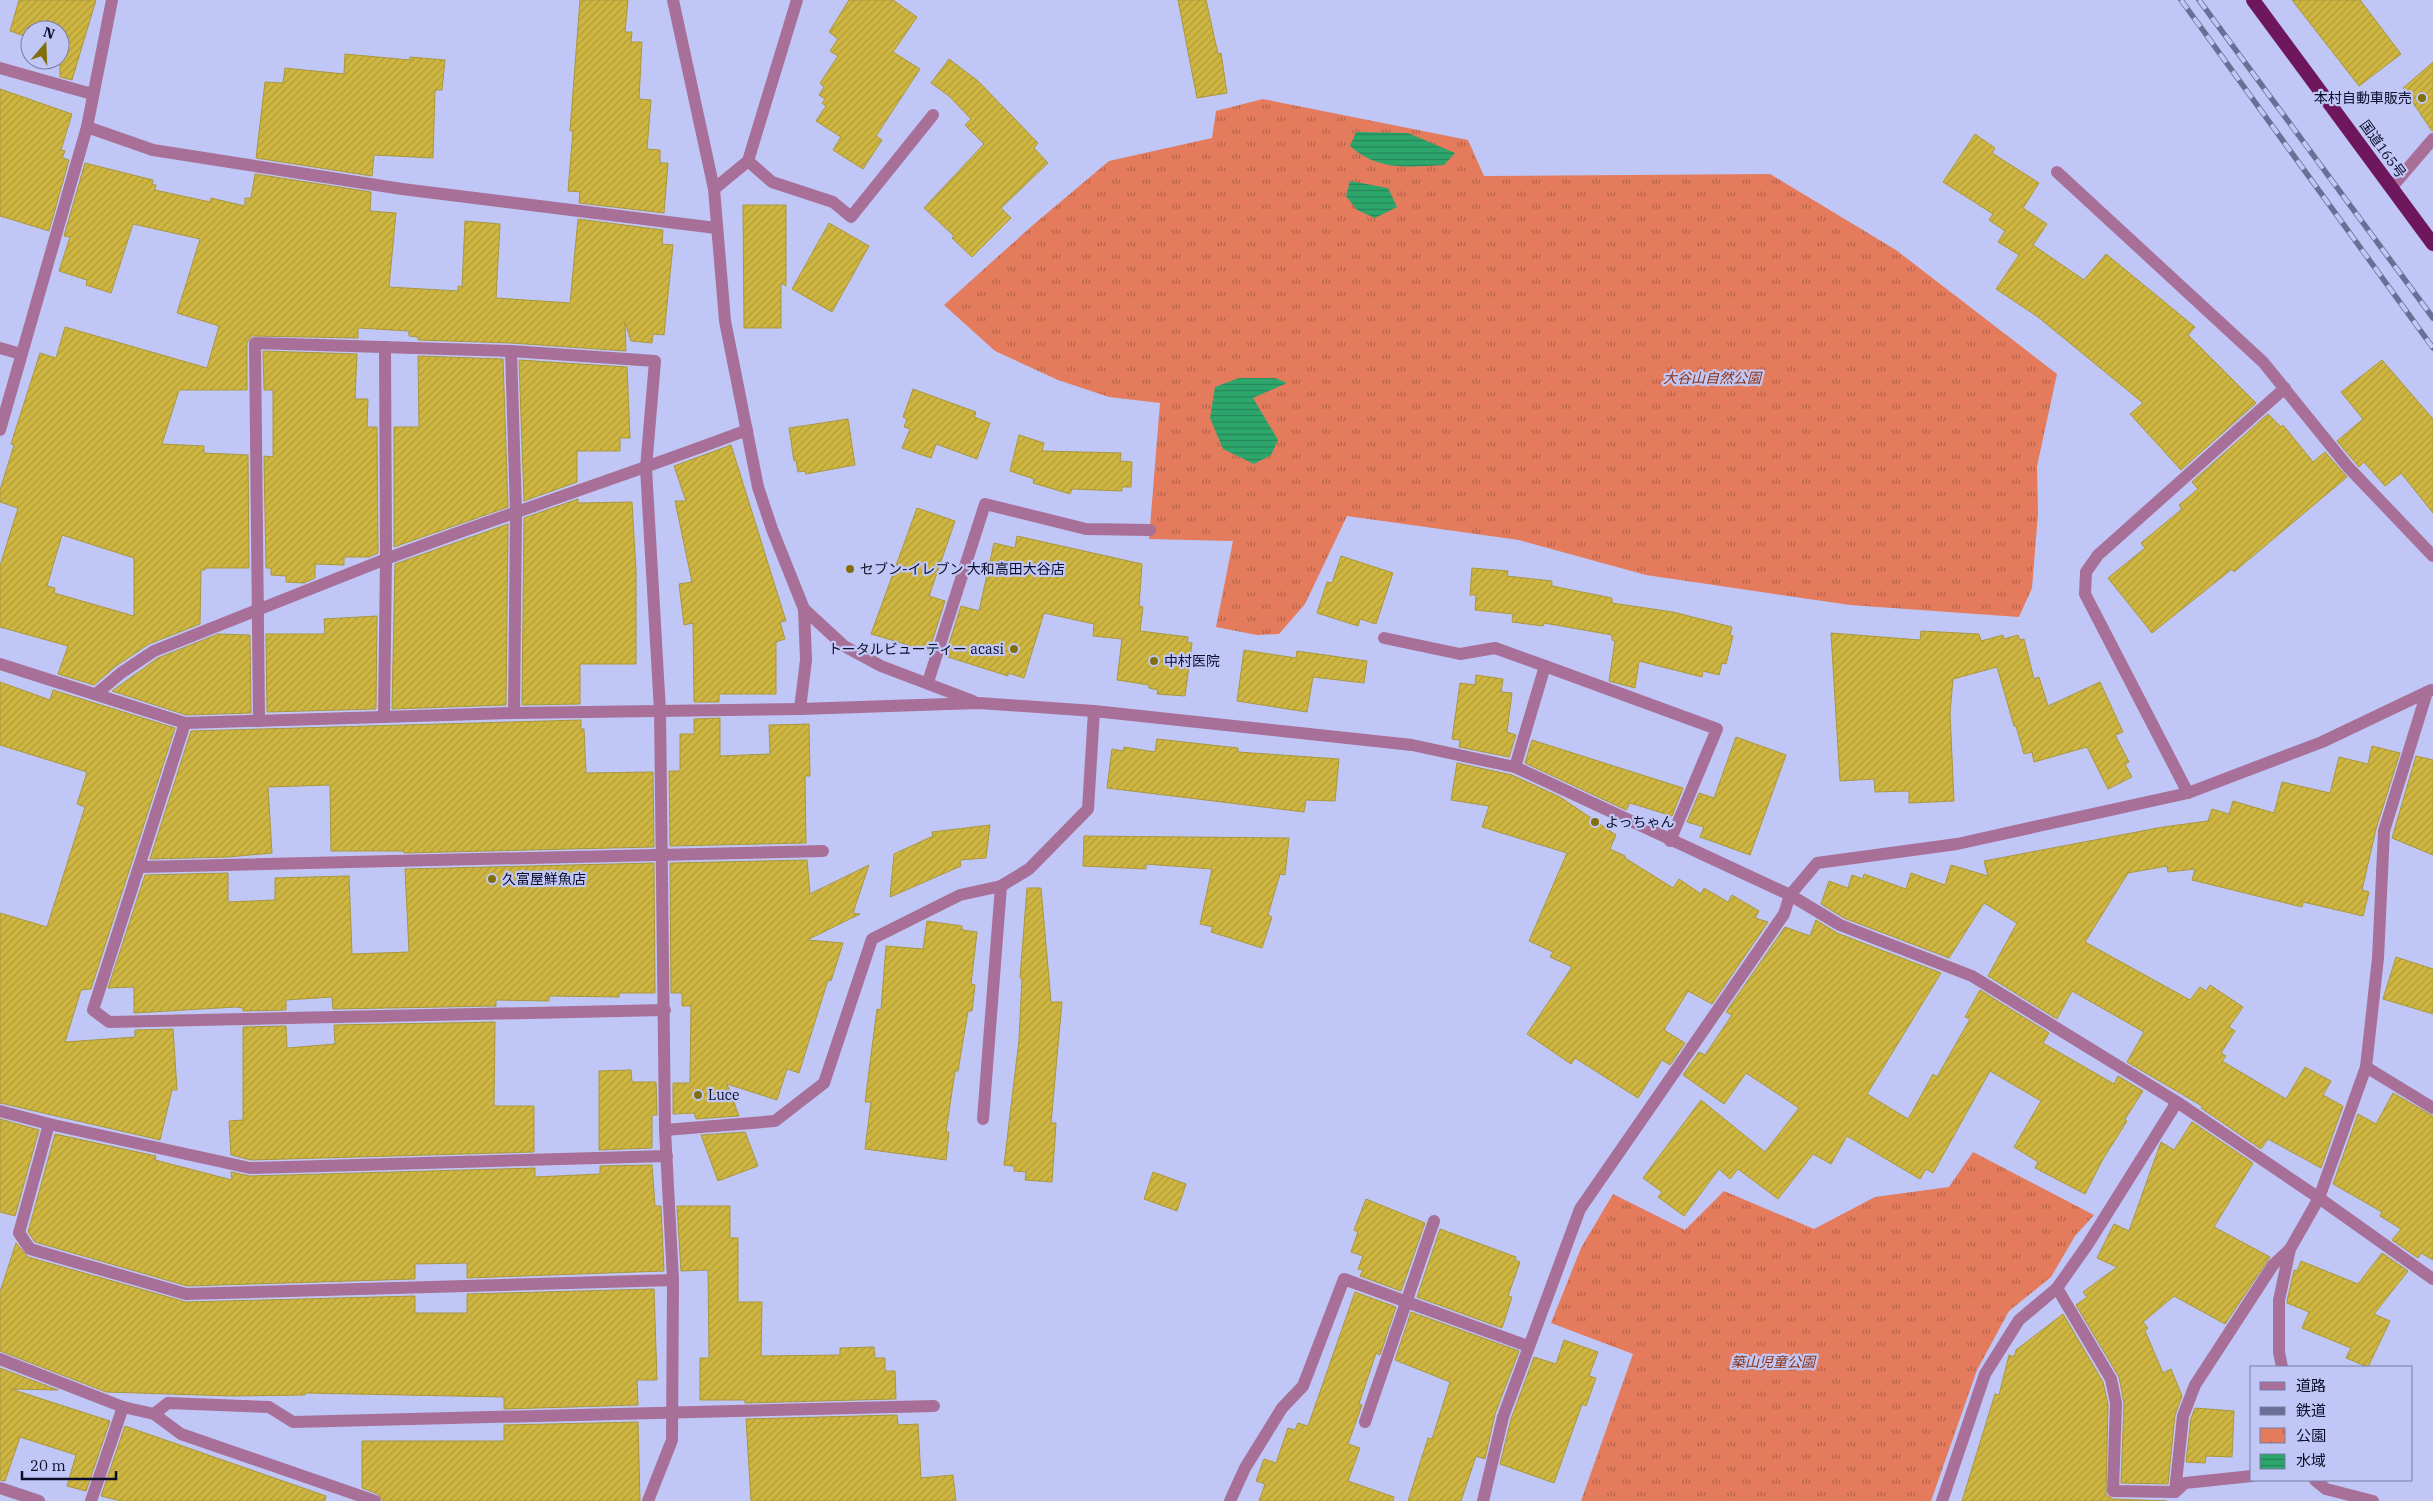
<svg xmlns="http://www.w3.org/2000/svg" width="2433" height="1501" font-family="'IBM Plex Serif','Noto Sans JP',serif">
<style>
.park{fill:url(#park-tufts)}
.water{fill:url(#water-rules)}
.building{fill:url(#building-hatch);stroke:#a99740;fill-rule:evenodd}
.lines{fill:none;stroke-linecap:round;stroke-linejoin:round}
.minor{stroke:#a87098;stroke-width:12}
.trunk{stroke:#6f175d;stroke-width:14}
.rail-casing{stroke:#6a6f95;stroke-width:5.5}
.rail{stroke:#c0c7f6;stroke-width:4;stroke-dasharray:11;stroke-linecap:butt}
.poi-dot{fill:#816f0d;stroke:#c0c7f6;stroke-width:2}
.labels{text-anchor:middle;stroke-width:4.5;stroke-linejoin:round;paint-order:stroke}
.poi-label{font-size:14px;fill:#0c0d29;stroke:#c0c7f6;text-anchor:start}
.street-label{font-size:14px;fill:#0c0d29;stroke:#c0c7f6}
.park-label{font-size:14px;font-style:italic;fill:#8d3010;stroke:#c0c7f6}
</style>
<defs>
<pattern id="park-tufts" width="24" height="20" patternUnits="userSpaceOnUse" patternTransform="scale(1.25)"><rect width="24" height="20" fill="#e37b5c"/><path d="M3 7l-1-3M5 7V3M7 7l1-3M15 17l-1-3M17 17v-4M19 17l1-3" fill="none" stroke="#b6634c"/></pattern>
<pattern id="water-rules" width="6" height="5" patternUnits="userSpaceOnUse" patternTransform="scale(1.25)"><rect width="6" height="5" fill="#2da66c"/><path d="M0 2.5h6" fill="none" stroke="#258659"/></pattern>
<pattern id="building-hatch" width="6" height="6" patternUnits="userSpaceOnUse" patternTransform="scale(1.25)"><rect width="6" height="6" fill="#ceb641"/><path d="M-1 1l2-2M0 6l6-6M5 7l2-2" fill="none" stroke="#b09b39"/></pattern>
</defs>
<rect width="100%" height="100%" fill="#c0c7f6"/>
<g class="park">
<path d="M1263,99L1468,140L1484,176L1770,174L1896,250L2057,374L2037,466L2038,513L2032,588L2019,617L1850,605L1646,575L1519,540L1347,516L1305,604L1279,634L1257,635L1216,627L1233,541L1149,539L1160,403L1109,397L1058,380L995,351L944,305L1033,225L1109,161L1212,138L1216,111Z"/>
<path d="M1973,1152L2094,1215L2075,1236L2051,1277L2009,1311L1977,1370L1931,1501H1581L1633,1354L1551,1323L1581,1248L1613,1194L1685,1230L1724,1191L1814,1229L1875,1197L1949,1187Z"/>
</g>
<g class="water">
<path d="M1356,132L1408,133L1455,153L1444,165C1408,167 1378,171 1350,146Z"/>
<path d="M1350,181L1388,188L1397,207L1375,218L1357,210L1346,196Z"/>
<path d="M1239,378H1275L1287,383L1253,398L1278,440L1271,455L1254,464L1223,449L1210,418L1215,387Z"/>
</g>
<g class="building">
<path d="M19,0H96L72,80L60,77V30H30V38L10,31Z"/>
<path d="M580,0H628L625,32H632L631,42H642L639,99L651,100L647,149L660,150V163H668L664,213L579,203L580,192L568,191L573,131H570Z"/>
<path d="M849,0H893L917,17L893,52L920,69L876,136L882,140L863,169L833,150L841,137L816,121L826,106L822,103L825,99L819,95L824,87L820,83L838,56L830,51L838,39L829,32Z"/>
<path d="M1178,0H1206L1218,54L1221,53L1227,93L1197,98Z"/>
<path d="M2292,0H2360L2401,54L2359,86Z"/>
<path d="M345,54L410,60V57L445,60L442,90H435L433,158L374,155L372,176L256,158L265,82L283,83L285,68L344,74Z"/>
<path d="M949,59L978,81L1038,143L1034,148L1048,163L1001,208L1011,218L972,257L952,238L954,236L924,208L984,144L965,125L971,119L949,96L931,83Z"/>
<path d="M2433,62V131H2432L2403,88Z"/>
<path d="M0,89L72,114L61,150L65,151L62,158L69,160L49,231L0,216Z"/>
<path d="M1975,134L1995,148L1992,153L2039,183L2023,208L2047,224L2033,245L2084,280L2106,254L2195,327L2188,335L2256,403L2181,470L2130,414L2143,403L2038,317L1996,289L2019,255L1998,242L2005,231L1989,220L1993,214L1943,182Z"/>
<path d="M85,163L153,180L152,184L156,185L155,190L210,202L211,198L245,206V198H251L255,174L371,192L370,211L396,213L389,287L458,291V286L462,287L465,221L500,224L496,298L570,303L578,219L663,230L662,244L673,245L664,335L653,334L652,343L631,341L625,322L626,351L511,343L418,340V337L409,336V331L358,328V338L251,336L247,343V390H179L162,444L204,446V453L248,455L249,568H205V570H201L200,624L149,644L116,666L94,685L58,674L68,646L0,627V566L18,508L0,502V490L14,445L11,444L40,353L56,358L65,327L207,368L219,326L177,313L200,239L133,224L111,293L86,285L87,280L59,271L70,237L64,236ZM62,535L134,558V616L54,593L55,588L47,586Z"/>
<path d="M743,205H786V286L781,283V328H744Z"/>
<path d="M829,223L869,246L832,312L792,289Z"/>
<path d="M263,351L357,354L355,399H368L367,427H377L378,553L369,557H344V565L315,564V578L304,583L286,582V576L271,575V568H266L264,456L273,457V390H264Z"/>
<path d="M418,356L503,359L508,507L394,547V427H419Z"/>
<path d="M519,360L627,367L630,438H620V451H577V482L524,501Z"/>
<path d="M2382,360L2433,419V513L2401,473L2385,486L2364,462L2359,467L2337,441L2363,419L2341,392Z"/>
<path d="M913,389L976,412L974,417L990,423L977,459L936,444L931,458L902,448L910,429L904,427L907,419L903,417Z"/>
<path d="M2268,414L2281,427L2283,425L2313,462L2325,452L2347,477L2234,572L2232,569L2152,633L2108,578L2145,548L2141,543L2182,509L2179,505L2198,489L2192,482Z"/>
<path d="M848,419L855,465L806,474L805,471L798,472L796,460L794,461L789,428Z"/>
<path d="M1019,435L1044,443L1042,451L1121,453L1120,461L1132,462L1131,487H1122V491L1072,489L1070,494L1033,483L1034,479L1010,471Z"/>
<path d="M731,445L786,621L780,622L785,639L776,642V694H719V702H694L693,623L684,625L679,584L692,582L675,501H686L674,466Z"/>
<path d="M578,499V503L632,502L636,570V664H580V704L522,705L524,518Z"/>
<path d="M917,508L955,521L929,596L945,601L929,651L871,634Z"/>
<path d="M508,524L506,705L392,709L395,564Z"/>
<path d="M1017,536L1142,564L1139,606L1143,607L1140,631L1188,637L1187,642L1192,643L1185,696L1157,694L1158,690L1149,688V685L1117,680L1122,639L1093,636L1094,624L1044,613L1024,678L1008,673V676L945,656L961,606L979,611L994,543L1015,548Z"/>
<path d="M1341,556L1393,573L1376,624L1360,619L1358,626L1317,613L1327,582L1332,583Z"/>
<path d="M1472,568L1508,571L1507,576L1552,581V586L1612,598V603L1673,612L1732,627L1730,635L1733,636L1726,664L1722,663L1719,675L1703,671L1702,677L1639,661L1635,688L1609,681L1615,641L1612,640V635L1544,623L1543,626L1512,622L1513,614L1475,610L1476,595H1470Z"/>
<path d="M377,616L376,709L267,712L266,634H325L324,619Z"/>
<path d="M1921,631L1979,634L1981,641L2003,635L2004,639L2018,635L2020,640L2024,639L2034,679L2039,677L2048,706L2100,682L2123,732L2115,735L2129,762L2125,764L2132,777L2108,789L2087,747L2034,762L2032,752L2024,754L2016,726H2014L1997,667L1953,679L1950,713L1954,801L1909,803V791L1875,792L1874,779L1840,781L1831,633L1920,640Z"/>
<path d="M218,634L250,635L251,713L186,715L112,691L158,658Z"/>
<path d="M1244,650L1296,658L1297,651L1367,661L1364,683L1313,677L1307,712L1237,701Z"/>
<path d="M1476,675L1503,679L1501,692L1512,693L1507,732L1516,735L1509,757L1459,747L1460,740L1452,739L1460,683L1475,685Z"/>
<path d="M0,682L50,700L53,690L175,728L91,989L81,990L65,1042L135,1037V1030L173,1029L177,1090H172L160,1140L0,1103V913L47,927L85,807L77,804L87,772L0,745Z"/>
<path d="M720,718V756L770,754L769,725L809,724L810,776H805L806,843L670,846L669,771H680V734H694V719Z"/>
<path d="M581,720V729H584L586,773L653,772L654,847L404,853V851H331L330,785L268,787L272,853L228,857L150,859L191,731Z"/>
<path d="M1736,737L1786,755L1750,855L1700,837L1704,827L1687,822L1699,793L1714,798Z"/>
<path d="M1157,739L1238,748V752L1339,759L1335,801L1306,800L1304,812L1107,788L1112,749L1123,751L1124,747L1155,752Z"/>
<path d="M1532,740L1683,788L1672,816L1630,803L1626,810L1525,763Z"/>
<path d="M2372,746L2400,753L2376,829L2362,890L2369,892L2363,916L2303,902L2302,907L2192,880L2195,869L2168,872L2167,866L2128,873L2085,942L2190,1000L2200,987L2206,991L2210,985L2243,1007L2229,1027L2235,1031L2221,1053L2226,1056L2222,1061L2286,1099L2305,1067L2331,1081L2323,1095L2343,1106L2321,1168L2268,1139L2261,1149L2201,1108L2202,1106L2127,1062L2144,1032L2072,991L2057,1019L1988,976L2017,923L1984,903L1949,958L1844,918L1821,904L1829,881L1848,888L1852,875L1863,879L1864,874L1906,889L1911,873L1945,885L1951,865L1988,876L1984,861L2163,827L2208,821L2212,809L2229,814L2233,801L2274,813L2282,782L2330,793L2339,757L2368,764Z"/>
<path d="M2416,756L2433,760V855L2392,838Z"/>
<path d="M1457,763L1512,775L1560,797L1616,835L1610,849L1625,856V858L1673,888L1679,879L1701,894L1704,888L1728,902L1732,895L1759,911L1755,918L1768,922L1712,1004L1688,991L1664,1030L1685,1043L1670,1065L1662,1060L1638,1098L1575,1058L1571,1064L1527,1034L1572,967L1550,957L1553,952L1529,941L1567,853L1482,827L1489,806L1451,800Z"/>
<path d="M990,825L986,858L960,860L961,866L890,897L894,854L933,836L932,832Z"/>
<path d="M1084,836L1289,838L1285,875L1280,874L1268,915L1272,917L1262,948L1211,932L1213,927L1200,924L1212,869L1146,864V869L1083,866Z"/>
<path d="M807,860L810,894L869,865L853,913L860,914L807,940L843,943L831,981L828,980L799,1073L787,1069L777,1100L727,1084L739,1116L696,1119L694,1113L673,1114V1083H690L691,1006H682V993H671L670,863Z"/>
<path d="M654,863L655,993H619V997L549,996V1001L496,1000V1006L333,1009L332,997L286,1000V1010L243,1011V1008L236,1007L134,1013V987L108,988L145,875L228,873V902L275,900V878L349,876L352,954L409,952L405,869Z"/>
<path d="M1027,888H1041L1051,1002H1062L1051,1123H1056L1052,1182L1025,1180L1026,1172L1014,1171V1166L1004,1165L1019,1040L1022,978H1020Z"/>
<path d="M1816,920L1837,933L1941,973L1867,1094L1908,1119L1933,1074L1937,1077L1970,1019L1965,1017L1980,990L2049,1033L2043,1043L2114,1084L2118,1076L2143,1091L2125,1119L2127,1121L2103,1159L2085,1194L2035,1168L2038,1162L2014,1147L2041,1101L1990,1071L1933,1173L1926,1169L1920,1179L1847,1136L1831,1164L1813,1154L1778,1199L1738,1169L1730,1179L1719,1169L1684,1216L1658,1197L1662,1192L1643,1178L1701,1100L1765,1152L1799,1108L1746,1073L1724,1104L1683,1075L1699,1052L1705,1055L1732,1015L1726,1012L1785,927L1810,936Z"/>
<path d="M927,921L962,926V930L977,932L971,984L975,985L972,1011H968L958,1071H955L946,1132H949L946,1160L865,1149L871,1102H865L877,1009L881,1010L886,946L923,949Z"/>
<path d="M2396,957L2433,969V1014L2383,999Z"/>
<path d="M495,1022L494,1106H534V1152L251,1160L231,1155L229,1121L243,1120V1027L286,1026L287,1048L335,1044L334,1025Z"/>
<path d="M631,1070L632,1082H656L657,1115H652V1148L599,1150V1071Z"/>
<path d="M2393,1093L2433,1116V1260L2421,1253L2418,1258L2392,1240L2401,1229L2380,1216L2382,1212L2333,1184L2358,1114L2376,1124Z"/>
<path d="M0,1119L39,1130L15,1216L0,1212Z"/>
<path d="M2192,1122L2253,1163L2214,1227L2270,1257L2225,1324L2174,1296L2143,1322L2148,1328L2145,1331L2163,1373L2171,1369L2182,1396L2175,1415L2168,1484L2121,1483L2124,1403L2119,1377L2076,1305L2087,1297L2083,1292L2117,1267L2097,1258L2114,1224L2129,1231L2161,1142L2174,1150Z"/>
<path d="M745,1132L758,1166L718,1181L701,1135Z"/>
<path d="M55,1134L156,1156L155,1160L232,1180L231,1172L250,1176L535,1168V1177L600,1174V1166L652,1165L655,1206H661L664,1271L467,1278V1263L415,1264V1279L187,1286L35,1242L28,1232Z"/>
<path d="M1153,1172L1186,1184L1177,1211L1144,1199Z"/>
<path d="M1366,1199L1425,1223L1401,1291L1360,1276L1363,1270L1358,1269L1363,1256L1351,1252L1358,1232L1354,1230Z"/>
<path d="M677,1206H730V1238H738V1302H762L761,1356L840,1355V1348L874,1347L875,1358H885V1371H895L896,1399L745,1403V1400H700V1358H709L708,1270L681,1271Z"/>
<path d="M1440,1229L1516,1257L1515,1260L1520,1262L1508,1296L1512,1297L1502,1328L1417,1297Z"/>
<path d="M16,1243L28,1257L186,1302L415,1296V1313H467V1294L654,1289L657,1380H637L638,1405L504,1409V1397L305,1393V1395L233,1396L106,1392L0,1351V1292Z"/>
<path d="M2382,1253L2408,1271L2374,1314L2390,1321L2368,1367L2346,1358L2351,1348L2302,1328L2309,1312L2287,1303V1301L2294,1270L2297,1271L2301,1261L2358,1284Z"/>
<path d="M1355,1292L1396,1307L1380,1355L1376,1353L1359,1404L1362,1405L1348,1444L1360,1448L1348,1481L1394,1497L1393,1501H1259L1265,1484L1256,1481L1264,1459L1276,1463L1288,1428L1295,1430L1298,1423L1308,1426Z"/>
<path d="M1411,1312L1519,1351L1495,1414L1485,1459L1476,1456L1461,1501H1408L1428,1438L1432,1439L1450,1382L1395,1360Z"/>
<path d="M2063,1314L2103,1382L2108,1404L2106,1495L2113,1499L2167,1501H1962L1995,1394L1999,1395L2009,1355L2014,1357L2016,1350Z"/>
<path d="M1564,1340L1598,1352L1589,1376L1596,1378L1586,1406L1582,1404L1554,1483L1500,1464L1511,1419L1534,1357L1556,1364Z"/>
<path d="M0,1368L58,1390L11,1389L110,1421L86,1491L67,1486L76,1455L20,1437L5,1481L0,1480Z"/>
<path d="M2195,1408L2234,1411L2232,1457L2206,1456L2205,1463L2186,1462L2191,1418Z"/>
<path d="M897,1415L898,1425L918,1424L921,1478L953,1475L956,1501H751L746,1419Z"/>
<path d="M638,1422L640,1501H383L378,1494L362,1488V1441H504V1425Z"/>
<path d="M125,1426L326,1496L325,1501H121L101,1496Z"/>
</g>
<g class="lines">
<g class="minor">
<path d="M673,0L714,189L725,321L758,487L772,529L804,609L806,660L800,709"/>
<path d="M0,68L92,94"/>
<path d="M87,127L153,150L402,189L716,228"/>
<path d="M748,161L772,182L833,202L851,217L933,115"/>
<path d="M2057,172L2263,362L2348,467L2433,556"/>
<path d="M2391,188L2433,139"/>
<path d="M714,189L748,161L797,0"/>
<path d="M0,348L21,354"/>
<path d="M511,351L516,512L514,713"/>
<path d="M0,430L87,127L112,0"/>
<path d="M804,609L844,646L881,666L973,701"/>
<path d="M1384,638L1460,654L1495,648L1545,666L1515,767"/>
<path d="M0,664L185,723L514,713L800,709L979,703L1094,711L1412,745L1515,767L1790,895L1840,925L1972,976L2177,1102L2319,1198L2433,1279"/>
<path d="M1545,666L1717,729L1670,841"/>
<path d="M928,682L985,504L1086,529L1150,530"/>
<path d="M96,694L121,673L154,651C231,621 309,589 386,559C506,514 628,475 747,430"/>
<path d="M384,717L386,559L385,347"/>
<path d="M259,721L255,343L511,351L655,361L646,468L660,711L665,1130L673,1280L672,1440L648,1501"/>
<path d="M185,723L93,1010L109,1022L665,1010"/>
<path d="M2188,793L2085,594L2086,572L2098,555L2285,388"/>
<path d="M140,867L823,851"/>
<path d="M2366,1067L2433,1108"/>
<path d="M0,1111L49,1124"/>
<path d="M983,1119L1001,886"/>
<path d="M665,1130L775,1121L824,1083L872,939L960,895L1001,886L1029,869L1088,809L1094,711"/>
<path d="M667,1156L250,1168L49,1124L19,1233L30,1249L186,1294L673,1280"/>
<path d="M2057,1288L2111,1379L2116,1403L2113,1491L2175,1492L2185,1483L2252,1476"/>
<path d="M0,1359L123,1407L154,1414L181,1434L375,1501"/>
<path d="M2282,1367L2279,1352V1300L2290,1249L2319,1198L2366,1067L2378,958L2384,831L2427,692L2431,690"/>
<path d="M154,1414L168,1403L269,1407L293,1422L934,1406"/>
<path d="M1365,1422L1434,1221"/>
<path d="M2315,1480L2326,1489L2373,1501"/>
<path d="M0,1488L39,1501"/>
<path d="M2175,1492L2183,1416L2195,1385L2273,1265L2290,1249"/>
<path d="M91,1501L123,1407"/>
<path d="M1230,1501L1245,1468L1282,1408L1303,1386L1344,1279L1528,1346"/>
<path d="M1483,1501L1503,1417L1580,1209L1784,914L1790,895L1817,863L1957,844L2188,793L2322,742L2427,692"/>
<path d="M1942,1501L1985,1374L2019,1320L2057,1288L2088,1244L2177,1102"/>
</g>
<path class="trunk" d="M2253,0L2433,244"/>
<defs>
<g id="rail">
<path d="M2181,0L2433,348"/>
<path d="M2199,0L2433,318"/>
</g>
</defs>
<use href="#rail" class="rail-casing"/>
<use href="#rail" class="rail"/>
</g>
<g class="poi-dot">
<circle cx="2422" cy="98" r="5"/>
<circle cx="850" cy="569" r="5"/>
<circle cx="1014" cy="649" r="5"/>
<circle cx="1154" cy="661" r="5"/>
<circle cx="1595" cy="822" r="5"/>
<circle cx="492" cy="879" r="5"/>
<circle cx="698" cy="1095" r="5"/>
</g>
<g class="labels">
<g class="poi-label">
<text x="2412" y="103" text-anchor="end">本村自動車販売</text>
<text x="860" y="574">セブン-イレブン 大和高田大谷店</text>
<text x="1004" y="654" text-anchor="end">トータルビューティー acasi</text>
<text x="1164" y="666">中村医院</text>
<text x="1605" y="827">よっちゃん</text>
<text x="502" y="884">久富屋鮮魚店</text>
<text x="708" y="1100">Luce</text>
</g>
<g class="street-label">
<text transform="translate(2383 149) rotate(54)" y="5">国道165号</text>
</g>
<g class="park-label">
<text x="1712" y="383">大谷山自然公園</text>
<text x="1773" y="1367">築山児童公園</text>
</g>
</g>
<rect x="2250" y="1366" width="162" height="115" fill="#c0c7f6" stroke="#787da4"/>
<rect x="2260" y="1382" width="25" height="8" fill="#a87098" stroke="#787da4"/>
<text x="2296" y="1391" font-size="15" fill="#0c0d29">道路</text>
<rect x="2260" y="1407" width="25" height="8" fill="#6a6f95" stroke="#787da4"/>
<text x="2296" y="1416" font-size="15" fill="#0c0d29">鉄道</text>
<rect x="2260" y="1428" width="25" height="15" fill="url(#park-tufts)" stroke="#787da4"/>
<text x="2296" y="1441" font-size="15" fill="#0c0d29">公園</text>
<rect x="2260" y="1454" width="25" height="15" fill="url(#water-rules)" stroke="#787da4"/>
<text x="2296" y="1466" font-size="15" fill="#0c0d29">水域</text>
<g transform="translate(45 45) rotate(19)"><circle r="24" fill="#c0c7f6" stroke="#787da4"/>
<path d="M0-4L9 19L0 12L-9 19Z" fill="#816f0d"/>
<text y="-8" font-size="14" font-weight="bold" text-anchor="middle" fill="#0c0d29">N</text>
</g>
<path d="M22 1471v8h94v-8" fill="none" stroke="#0c0d29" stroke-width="2.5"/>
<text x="30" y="1471" font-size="15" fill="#0c0d29" stroke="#c0c7f6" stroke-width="4" paint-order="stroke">20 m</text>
</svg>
